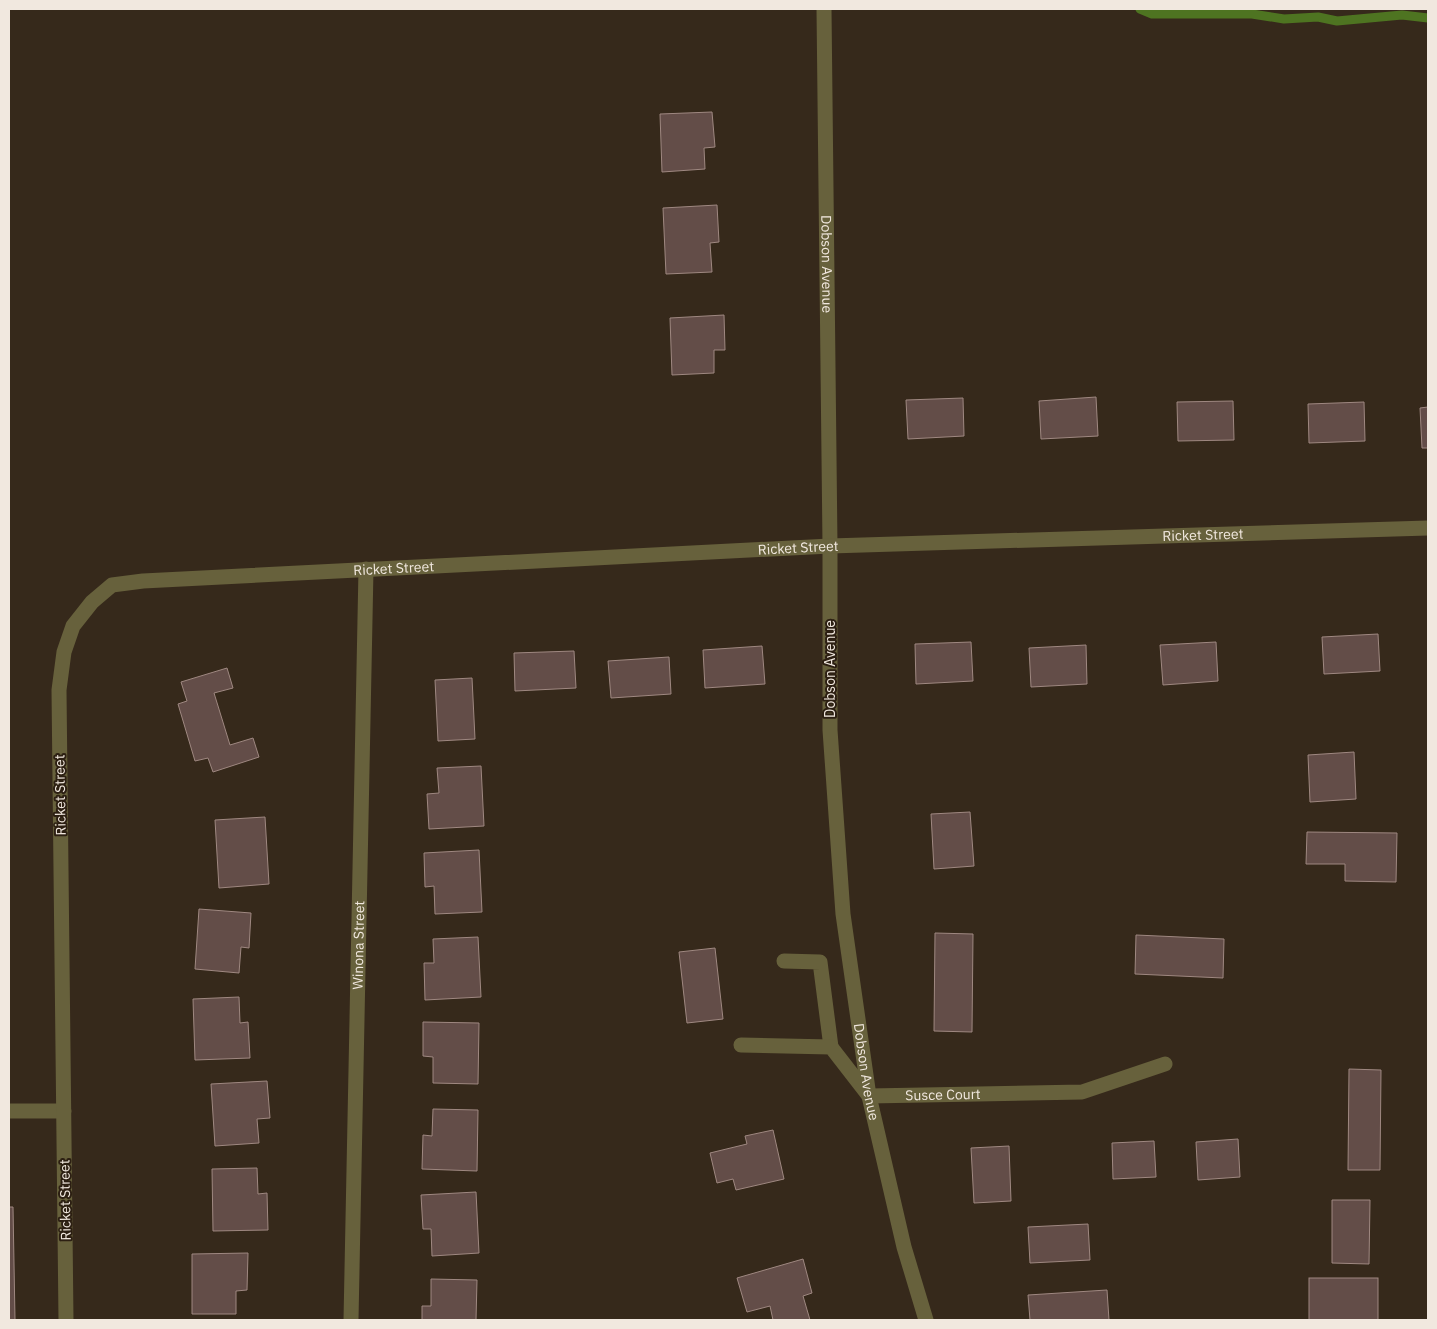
<svg xmlns="http://www.w3.org/2000/svg" width="1437" height="1329" font-family="'IBM Plex Sans',sans-serif">
<style>
.lines{fill:none;stroke-linecap:round;stroke-linejoin:round}
.stream{stroke:#4e7421;stroke-width:9}
.building{fill:#634d48;stroke:#9f8881}
.minor{stroke:#67613c;stroke-width:15}
.labels{text-anchor:middle;stroke-width:4;stroke-linejoin:round;paint-order:stroke}
.street-label{font-size:14px;fill:#f1e8df;stroke:#2c1f12}
</style>
<rect width="100%" height="100%" fill="#36291b"/>
<g class="lines">
<path class="stream" d="M1140,9L1152,14H1252L1284,19L1318,17L1337,21L1402,15L1428,18"/>
</g>
<g class="building">
<path d="M712,112L715,147L704,148L705,169L662,172L660,114Z"/>
<path d="M717,205L719,242L710,243L712,272L666,274L663,208Z"/>
<path d="M724,315L725,350H714V373L672,375L670,318Z"/>
<path d="M1096,397L1098,436L1041,439L1039,401Z"/>
<path d="M963,398L964,436L908,439L906,400Z"/>
<path d="M1233,401L1234,440L1178,441L1177,402Z"/>
<path d="M1364,402L1365,441L1309,443L1308,404Z"/>
<path d="M1428,407V448H1422L1420,408Z"/>
<path d="M1378,634L1380,671L1324,674L1322,637Z"/>
<path d="M971,642L973,681L916,684L915,644Z"/>
<path d="M1216,642L1218,681L1163,685L1160,645Z"/>
<path d="M1086,645L1087,684L1031,687L1029,648Z"/>
<path d="M762,646L765,684L705,688L703,650Z"/>
<path d="M574,651L576,688L515,691L514,653Z"/>
<path d="M669,657L671,694L611,698L608,661Z"/>
<path d="M227,668L233,688L214,693L230,745L253,738L259,757L213,772L208,758L195,761L178,704L187,701L181,682Z"/>
<path d="M472,678L475,739L438,741L435,680Z"/>
<path d="M1354,752L1356,799L1310,802L1308,755Z"/>
<path d="M481,766L484,826L429,829L427,794L439,793L437,768Z"/>
<path d="M970,812L974,866L934,869L931,814Z"/>
<path d="M265,817L269,884L219,888L215,820Z"/>
<path d="M1307,832L1397,833L1396,882L1345,881V864H1306Z"/>
<path d="M479,850L482,912L435,914L434,886L425,887L424,853Z"/>
<path d="M199,909L251,913L249,948L241,947L239,973L195,969Z"/>
<path d="M935,933L973,934L972,1032L934,1031Z"/>
<path d="M1136,935L1224,939L1223,978L1135,974Z"/>
<path d="M478,937L481,997L425,1000L424,963H434L433,939Z"/>
<path d="M715,948L723,1019L687,1023L679,952Z"/>
<path d="M239,997L240,1023L248,1022L250,1058L195,1060L193,999Z"/>
<path d="M423,1022L479,1023L478,1084L433,1083V1057L423,1056Z"/>
<path d="M1349,1069L1381,1070L1380,1170H1348Z"/>
<path d="M267,1081L270,1118L257,1119L259,1143L215,1146L211,1084Z"/>
<path d="M433,1109L478,1110L477,1171L422,1169L423,1135L432,1136Z"/>
<path d="M773,1130L784,1179L736,1190L733,1179L717,1183L710,1153L747,1144L745,1136Z"/>
<path d="M1238,1139L1240,1177L1198,1180L1196,1142Z"/>
<path d="M1154,1141L1156,1177L1113,1179L1112,1143Z"/>
<path d="M1009,1146L1011,1201L974,1203L971,1148Z"/>
<path d="M257,1168L258,1194L267,1193L268,1230L213,1231L212,1169Z"/>
<path d="M476,1192L479,1253L432,1256L431,1229H423L421,1195Z"/>
<path d="M1332,1200H1370L1369,1264L1332,1263Z"/>
<path d="M9,1207H13L15,1320H9Z"/>
<path d="M1088,1224L1090,1260L1030,1263L1028,1227Z"/>
<path d="M248,1253L247,1290L236,1291V1314H192V1254Z"/>
<path d="M803,1259L812,1293L803,1296L810,1320H773L770,1306L747,1312L737,1278Z"/>
<rect x="1309" y="1278" width="69" height="42"/>
<path d="M431,1279L477,1280L476,1320H422V1306H431Z"/>
<path d="M1107,1290L1109,1320H1030L1028,1295Z"/>
</g>
<g class="lines">
<g class="minor">
<path id="s1" d="M824,9L830,546V730L843,914L869,1096L904,1247L926,1320"/>
<path d="M784,961L820,962L831,1047"/>
<path id="s2" d="M741,1045L831,1047L869,1096L1082,1092L1165,1064"/>
<path d="M9,1111H64"/>
<path id="s3" d="M66,1320L59,690L64,652L73,626L92,602L112,585L143,581L830,546L1428,528"/>
<path id="s4" d="M351,1320L366,569"/>
</g>
</g>
<g class="labels">
<g class="street-label">
<text dy="5" stroke="none"><textPath href="#s1" startOffset="255">Dobson Avenue</textPath></text>
<text dy="5" stroke="none"><textPath href="#s3" startOffset="1845">Ricket Street</textPath></text>
<text dy="5" stroke="none"><textPath href="#s3" startOffset="1440">Ricket Street</textPath></text>
<text dy="5" stroke="none"><textPath href="#s3" startOffset="1035">Ricket Street</textPath></text>
<text transform="translate(830 669) rotate(-90)" y="5">Dobson Avenue</text>
<text transform="translate(60 795) rotate(-91)" y="5">Ricket Street</text>
<text dy="5" stroke="none"><textPath href="#s4" startOffset="375">Winona Street</textPath></text>
<text dy="5" stroke="none"><textPath href="#s1" startOffset="1065">Dobson Avenue</textPath></text>
<text dy="5" stroke="none"><textPath href="#s2" startOffset="226">Susce Court</textPath></text>
<text transform="translate(65 1200) rotate(-91)" y="5">Ricket Street</text>
</g>
</g>
<rect width="1437" height="1329" fill="none" stroke="#f1e8df" stroke-width="20"/>
</svg>
